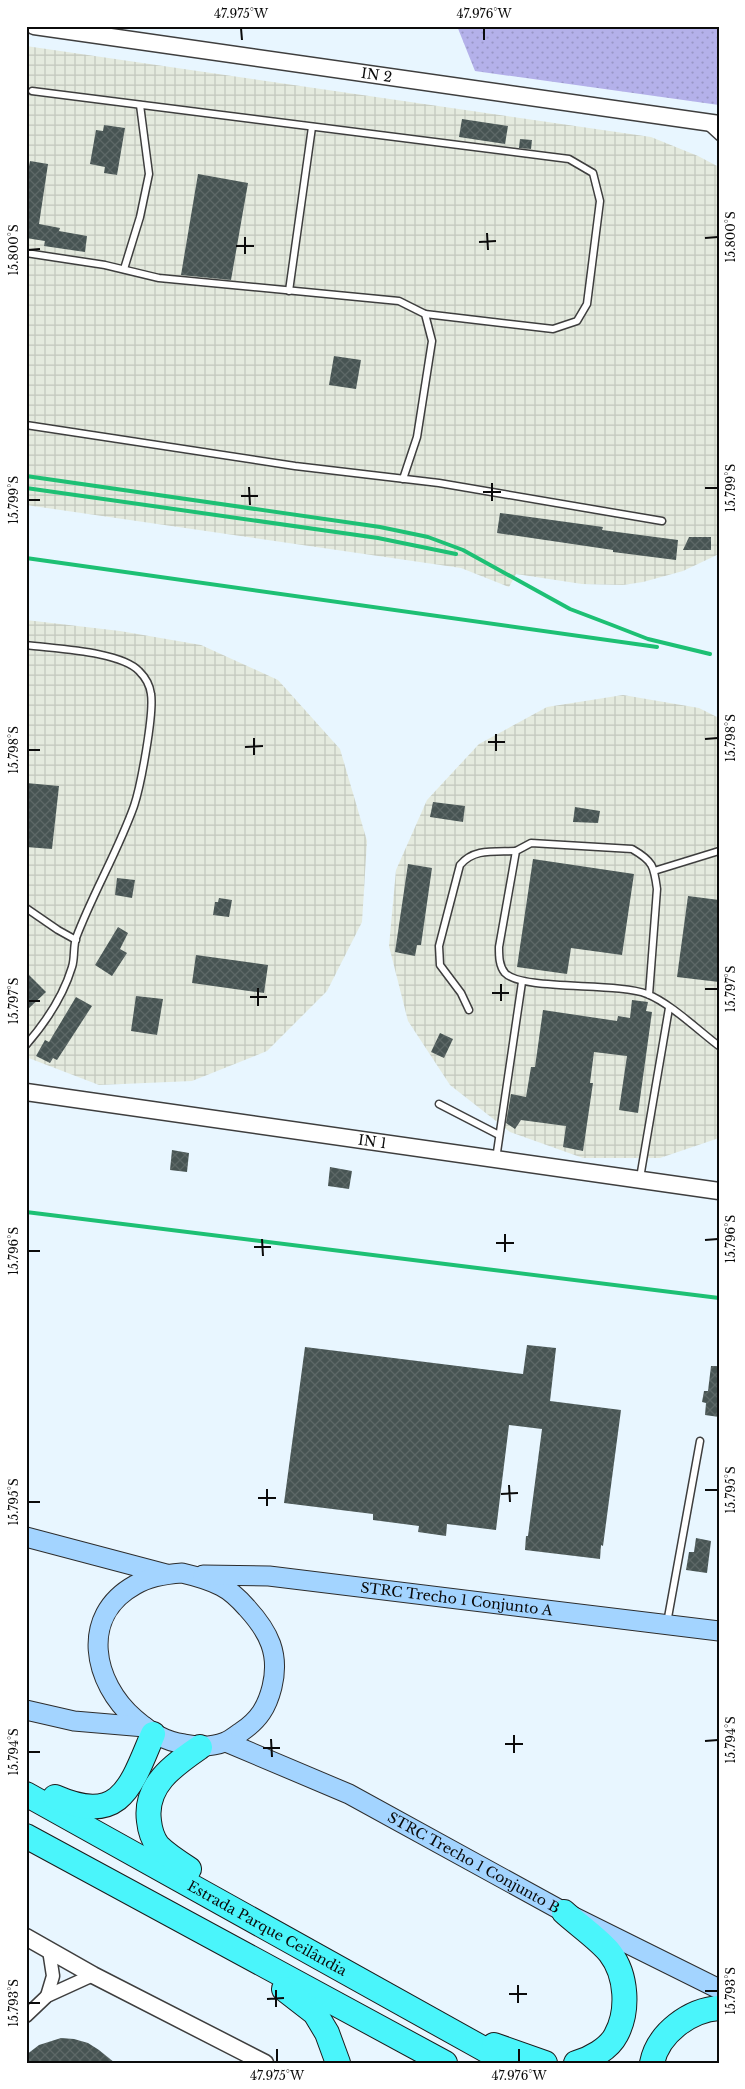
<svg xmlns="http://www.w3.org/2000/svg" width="745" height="2089" font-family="'Libre Baskerville',serif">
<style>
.industrial{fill:url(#industrial-grid)}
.grass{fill:url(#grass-dots)}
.building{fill:url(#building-cross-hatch)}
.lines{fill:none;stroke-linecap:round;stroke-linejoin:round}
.service-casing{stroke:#3e3e3e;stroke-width:9}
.minor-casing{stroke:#3e3e3e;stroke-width:15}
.tertiary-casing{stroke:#3e3e3e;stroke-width:19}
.secondary-casing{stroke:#2d2d2d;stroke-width:21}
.motorway-casing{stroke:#1c1c1c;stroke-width:26}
.service{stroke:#fff;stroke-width:6}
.minor{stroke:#fff;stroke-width:12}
.tertiary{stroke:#fff;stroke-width:16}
.secondary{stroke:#a3d4ff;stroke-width:19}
.motorway{stroke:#4af5fb;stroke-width:24}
.rail{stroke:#1dc074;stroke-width:4}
.ticks{fill:none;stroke:#0b0b0b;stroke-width:2}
.labels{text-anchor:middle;stroke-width:5;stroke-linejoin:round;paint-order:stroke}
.street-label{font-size:14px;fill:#0b0b0b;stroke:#fff}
.neatline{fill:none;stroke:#0b0b0b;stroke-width:2}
.ticks-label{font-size:12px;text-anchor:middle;fill:#0b0b0b}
</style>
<defs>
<pattern id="industrial-grid" width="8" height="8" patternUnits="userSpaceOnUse" patternTransform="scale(1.25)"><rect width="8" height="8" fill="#e4eade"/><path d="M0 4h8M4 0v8" fill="none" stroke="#c2c7bd"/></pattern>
<pattern id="grass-dots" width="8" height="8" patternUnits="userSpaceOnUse" patternTransform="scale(1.25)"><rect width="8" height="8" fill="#b4b1ea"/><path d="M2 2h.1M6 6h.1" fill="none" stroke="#9997c7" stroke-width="1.8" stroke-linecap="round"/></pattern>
<pattern id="building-cross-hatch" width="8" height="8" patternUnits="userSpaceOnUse" patternTransform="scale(1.25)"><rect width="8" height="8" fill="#475453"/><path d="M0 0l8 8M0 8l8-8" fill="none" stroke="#5d6867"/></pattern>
</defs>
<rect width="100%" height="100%" fill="#e8f6ff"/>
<g class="industrial">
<path d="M26,46L651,137L698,156L719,167V554L683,571L643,582L623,585L582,584L516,574L509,587L461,568L26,505Z"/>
<path d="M26,620L120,631L201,645L278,680L340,749L367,841L362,922L327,991L267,1051L192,1081L99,1085L26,1057Z"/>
<path d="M623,695L699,708L719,718V1138L660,1158H583L510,1132L450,1085L408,1021L389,946L396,870L427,800L479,744L547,707Z"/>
</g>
<path class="grass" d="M457,26H719V105L475,71Z"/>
<g class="building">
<path d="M462,119L508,126L505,144L459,137Z"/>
<path d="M104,125L125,128L117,175L104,173L105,167L90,164L96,130L103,131Z"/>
<path d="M520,139L532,140L531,149L519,148Z"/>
<path d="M30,161L48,164L39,224L60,228L59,231L87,236L85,252L44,246L45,241L26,238V182Z"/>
<path d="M198,174L248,183L231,280L181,275Z"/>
<path d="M334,356L361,360L356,389L329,385Z"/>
<path d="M500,513L603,527L602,530L678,540L676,560L613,552V550L497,533Z"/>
<path d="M689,537H711V550H683Z"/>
<path d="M26,783L59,786L52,849L26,847Z"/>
<path d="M433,802L465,806L463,822L430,817Z"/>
<path d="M575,807L600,811L598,823L573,822Z"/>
<path d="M533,859L634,874L622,955L571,948L567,974L517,967Z"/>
<path d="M408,864L432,868L421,945H417L415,956L395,952Z"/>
<path d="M117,878L135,880L132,898L115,895Z"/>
<path d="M688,896L719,900V982L677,977Z"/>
<path d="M219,898L232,900L229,917L213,915L215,902H218Z"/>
<path d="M118,927L128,933L120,949L127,953L112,976L95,965Z"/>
<path d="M196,955L268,965L264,993L192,983Z"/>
<path d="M26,972L46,992L26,1011Z"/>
<path d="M136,996L163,999L157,1035L131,1031Z"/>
<path d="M76,997L92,1006L57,1060L53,1058L50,1063L36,1056L45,1040L49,1042Z"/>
<path d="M632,1000L648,1002L646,1011L652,1012L638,1113L619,1110L627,1056L594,1052L590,1083H593L583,1151L563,1147L566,1126L521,1120L515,1129L506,1123L511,1094L526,1097L531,1067H535L543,1010L617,1021L618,1016L630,1018Z"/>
<path d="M440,1033L453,1039L444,1058L431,1052Z"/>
<path d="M172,1150L189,1153L187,1172L170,1170Z"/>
<path d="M330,1167L352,1171L349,1189L328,1186Z"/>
<path d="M527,1345L556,1348L550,1401L621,1410L603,1546L601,1545L600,1559L525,1550L526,1536H528L542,1429L509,1425L496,1530L447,1524L446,1536L418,1532L419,1526L373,1520V1514L284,1503L305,1347L523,1374Z"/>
<path d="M711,1366H719V1417L705,1415L706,1403L702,1402L704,1391H708Z"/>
<path d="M696,1538L711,1541L707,1573L686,1570L689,1552H694Z"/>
<path d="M61,2038L74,2039L88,2043L99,2050L115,2063H31L26,2058V2055L39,2045Z"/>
</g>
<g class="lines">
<defs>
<g id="service">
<path d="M32,91L569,159L593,173L600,201L587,304L577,321L553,329L425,314"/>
<path d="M707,126L719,137"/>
<path d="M26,253L105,265L159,278L399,301L425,314L432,341L417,437L403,479"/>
<path d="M124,269L140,217L149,174L140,105"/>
<path d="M289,291L312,127"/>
<path d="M26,425L295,466L439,483L662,521"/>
<path d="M26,645C55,649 120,651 139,671C145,677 150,686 151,694C154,714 141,785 134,806C118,851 93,893 76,938C73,947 75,958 72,967C63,997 46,1022 26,1045"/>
<path d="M654,871L719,851"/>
<path d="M26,908L58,930L76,940"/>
<path d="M649,995L657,889C654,866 653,861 632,849L531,843L516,851L499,947C499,956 499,966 505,973C522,991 617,982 647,994C670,1003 699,1031 719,1046"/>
<path d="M469,1010L461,993L440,965L439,946L460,865C474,848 495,852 516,851"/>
<path d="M439,1104L499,1135"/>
<path d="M496,1159L522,982"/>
<path d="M640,1178L669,1008"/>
<path d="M667,1623L700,1441"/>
</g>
<g id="minor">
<path d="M47,1996L53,1976L49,1950"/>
<path d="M26,2016L47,1996L93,1975"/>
</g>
<g id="tertiary">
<path id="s1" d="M34,26L719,124"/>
<path id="s2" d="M26,1092L719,1191"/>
<path d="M26,1937L93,1975L265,2063"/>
</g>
<g id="secondary">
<path d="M26,1537L166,1574"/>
<path d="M182,1573C195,1576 209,1580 221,1586C231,1591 240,1600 247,1608C269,1632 280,1654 272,1687C267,1707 259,1720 241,1732C236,1735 231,1740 225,1742C212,1747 198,1747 184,1744C164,1741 150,1732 135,1719C93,1683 79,1616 135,1585C148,1577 167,1574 182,1573Z"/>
<path id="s3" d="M203,1575L269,1576L719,1631"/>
<path d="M26,1710L74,1721L145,1727"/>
<path id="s4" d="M226,1742L349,1794L564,1912L719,1989"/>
</g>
<g id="motorway">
<path id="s5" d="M26,1794L509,2063"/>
<path d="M55,1797C121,1826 131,1786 153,1734"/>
<path d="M26,1836L445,2063"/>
<path d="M189,1869C178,1862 167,1855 158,1846C152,1838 150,1831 149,1821C144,1785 174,1765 200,1747"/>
<path d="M564,1912C577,1924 600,1940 610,1953C627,1975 629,2011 616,2035C609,2049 590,2059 576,2063"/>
<path d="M284,1989L315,2013L327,2033L338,2063"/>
<path d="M494,2045L545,2063"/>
<path d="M652,2063C658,2033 690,2010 719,2008"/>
</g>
</defs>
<use href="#service" class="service-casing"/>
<use href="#minor" class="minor-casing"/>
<use href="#tertiary" class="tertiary-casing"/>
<use href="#secondary" class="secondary-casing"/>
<use href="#motorway" class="motorway-casing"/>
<use href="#service" class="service"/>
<use href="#minor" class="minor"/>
<use href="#tertiary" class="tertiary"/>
<use href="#secondary" class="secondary"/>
<use href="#motorway" class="motorway"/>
<g class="rail">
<path d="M26,476L380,527L428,537L463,550L570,609L612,625L648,639L710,654"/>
<path d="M26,488L378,538L456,554"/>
<path d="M26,558L657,647"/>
<path d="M26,1212L719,1298"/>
</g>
</g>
<path class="ticks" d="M241,28L242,40M484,28V40M487,233L488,250M245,237V254M705,238L718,237M479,242L496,241M236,246H254M28,250L40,249M492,483V501M249,487L250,505M705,488H718M483,492H501M241,496H258M28,500H40M496,734V751M254,738V755M705,739L718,738M488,742H505M245,747L263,746M28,750H40M501,984V1001M258,988V1006M705,989H718M492,993H509M250,997H267M28,1001H40M505,1234V1252M262,1239L263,1256M705,1240L718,1239M496,1243H514M254,1247H271M28,1251H40M509,1485L510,1502M267,1489V1506M705,1490H718M501,1494L518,1493M258,1498H276M28,1502H40M514,1735V1753M271,1739L272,1757M705,1741L718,1740M505,1744H523M263,1748H280M28,1752H40M518,1985V2003M276,1990V2007M705,1991H718M509,1994H527M267,1999L284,1998M28,2003H40M277,2049V2062M519,2049V2062"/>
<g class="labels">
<g class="street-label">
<text dy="5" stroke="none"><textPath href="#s1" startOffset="346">IN 2</textPath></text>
<text dy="5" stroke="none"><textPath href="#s2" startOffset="350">IN 1</textPath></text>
<text dy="5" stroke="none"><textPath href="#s3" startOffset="255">STRC Trecho 1 Conjunto A</textPath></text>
<text dy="5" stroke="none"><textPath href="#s4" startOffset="276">STRC Trecho 1 Conjunto B</textPath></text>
<text dy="5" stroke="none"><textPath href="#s5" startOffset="276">Estrada Parque Ceilândia</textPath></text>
</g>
</g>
<rect width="745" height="2089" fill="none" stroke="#ffffff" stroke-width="55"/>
<rect x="28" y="28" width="690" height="2034" class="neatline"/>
<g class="ticks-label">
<text x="241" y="18">47.975°W</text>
<text x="484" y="18">47.976°W</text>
<text transform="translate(731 237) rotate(-90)" y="4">15.800°S</text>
<text transform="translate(14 250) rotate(-90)" y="4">15.800°S</text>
<text transform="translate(731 488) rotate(-90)" y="4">15.799°S</text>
<text transform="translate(14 500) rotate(-90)" y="4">15.799°S</text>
<text transform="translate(731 738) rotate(-90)" y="4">15.798°S</text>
<text transform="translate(14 750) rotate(-90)" y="4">15.798°S</text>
<text transform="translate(731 989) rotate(-90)" y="4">15.797°S</text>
<text transform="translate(14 1001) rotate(-90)" y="4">15.797°S</text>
<text transform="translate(731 1239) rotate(-90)" y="4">15.796°S</text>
<text transform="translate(14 1251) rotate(-90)" y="4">15.796°S</text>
<text transform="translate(731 1490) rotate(-90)" y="4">15.795°S</text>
<text transform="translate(14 1502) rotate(-90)" y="4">15.795°S</text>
<text transform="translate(731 1740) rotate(-90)" y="4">15.794°S</text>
<text transform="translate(14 1752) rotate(-90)" y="4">15.794°S</text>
<text transform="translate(731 1991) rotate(-90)" y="4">15.793°S</text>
<text transform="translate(14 2003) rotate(-90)" y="4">15.793°S</text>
<text x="277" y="2080">47.975°W</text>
<text x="519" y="2080">47.976°W</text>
</g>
</svg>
